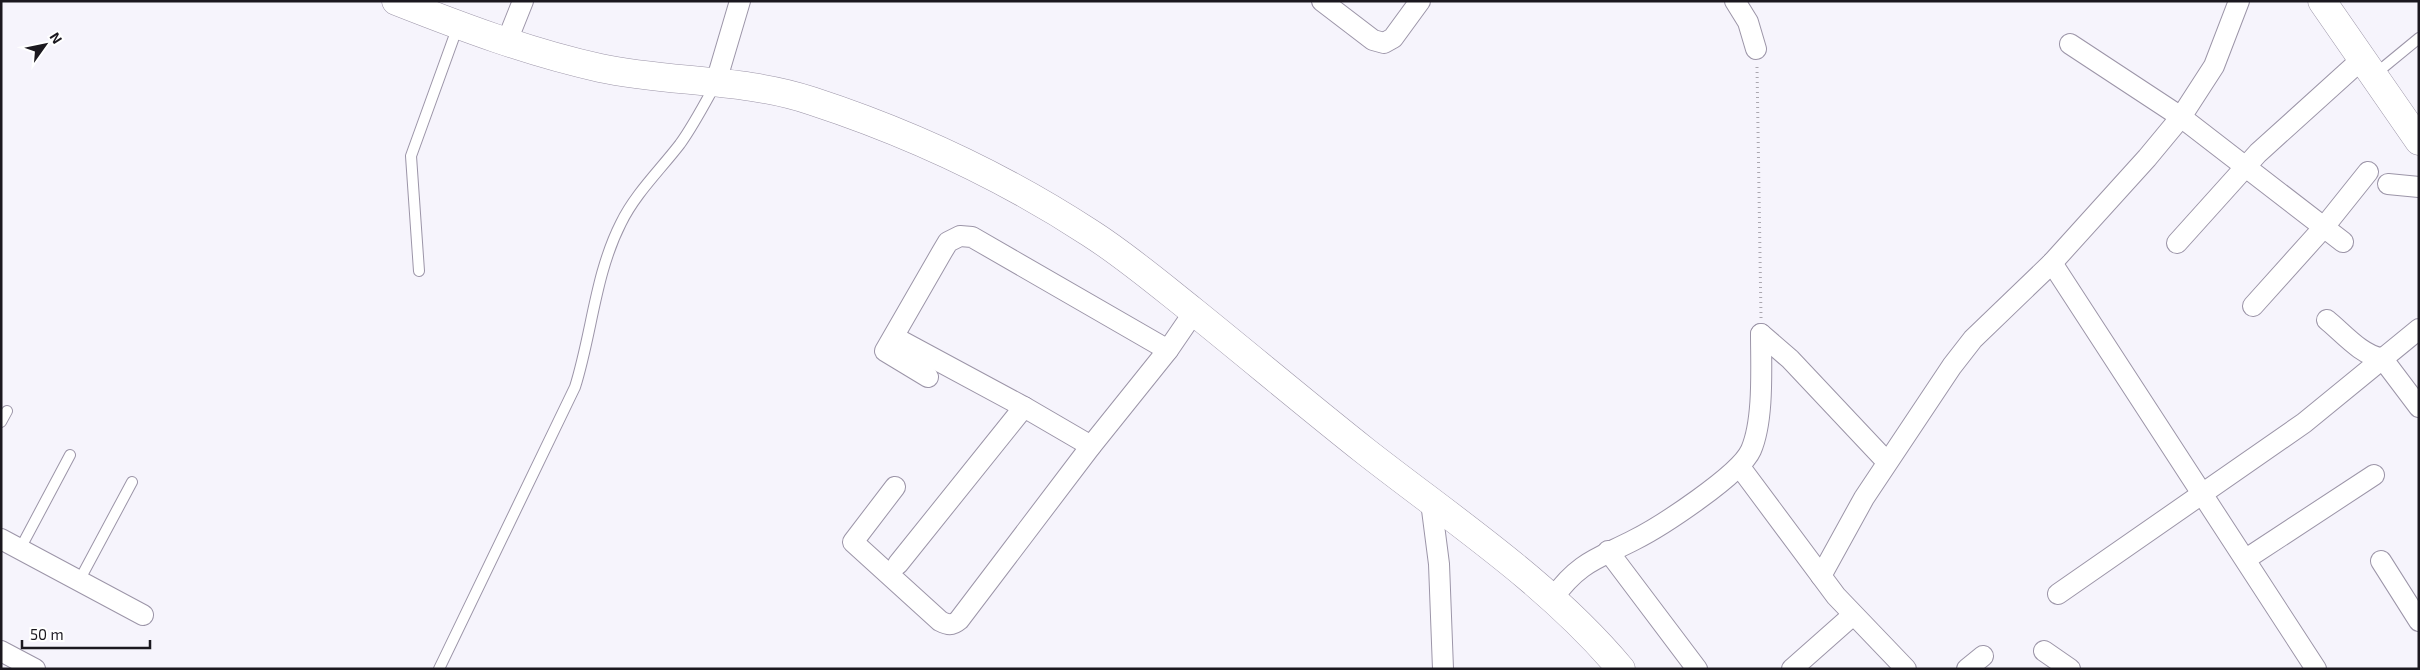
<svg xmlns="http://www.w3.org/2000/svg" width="2420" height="670" font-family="'Exo 2',sans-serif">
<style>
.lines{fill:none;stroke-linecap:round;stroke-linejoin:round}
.lane-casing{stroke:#9c95a8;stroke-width:12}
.street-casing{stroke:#9c95a8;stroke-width:22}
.secondary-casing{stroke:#9c95a8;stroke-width:29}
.path{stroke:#aaa7af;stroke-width:3;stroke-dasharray:1 4;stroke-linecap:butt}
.lane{stroke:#fff;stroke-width:10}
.street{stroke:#fff;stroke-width:20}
.secondary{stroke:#fff;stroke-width:28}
</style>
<rect width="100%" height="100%" fill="#f6f4fc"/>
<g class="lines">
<defs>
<g id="lane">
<path d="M2374,75L2419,38"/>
<path d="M419,271L411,156L458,26"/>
<path d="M1,422L7,411"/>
<path d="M20,549L70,455"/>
<path d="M79,581L132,482"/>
<path d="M439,669L575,387C592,333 595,274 621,223C635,194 660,170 680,144C693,126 704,105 715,85"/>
</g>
<g id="street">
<path d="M1322,1L1373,40L1384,43L1393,38L1420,1"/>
<path d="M1735,1L1748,22L1756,49"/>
<path d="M507,41L523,1"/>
<path d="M2070,44L2181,117L2343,242"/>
<path d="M716,82L740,1"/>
<path d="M2388,184L2419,187"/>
<path d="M2177,243L2258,153L2362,59"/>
<path d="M2052,263L2316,669"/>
<path d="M2253,306L2324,227L2368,172"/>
<path d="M2327,320C2342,332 2362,356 2382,358L2419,407"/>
<path d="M1761,334L1790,359L1887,462"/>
<path d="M894,337L1024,407"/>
<path d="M928,377L885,351L942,252L948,242L960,236L972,237L1168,350"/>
<path d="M1740,467L1836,596L1906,669"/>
<path d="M895,487L853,542L940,621C948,625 952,626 959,620L1091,446L1168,350L1194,312"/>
<path d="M1431,502L1439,564L1443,669"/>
<path d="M1,539L143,615"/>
<path d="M1608,551L1697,669"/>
<path d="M2246,559L2374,475"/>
<path d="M2381,561L2419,621"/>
<path d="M898,564L1024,407L1091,446"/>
<path d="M1821,576L1864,498L1952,366L1973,339L2052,263L2147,158L2181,117L2214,66L2239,1"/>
<path d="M2058,594L2304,423L2419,329"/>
<path d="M1553,598C1579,562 1597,559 1634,540C1660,527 1740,475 1751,450C1764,420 1761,367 1761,334"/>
<path d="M1,651L35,669"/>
<path d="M2044,651L2070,669"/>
<path d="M1792,669L1853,615"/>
<path d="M1967,669L1983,656"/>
</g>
<g id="secondary">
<path d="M396,1C462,27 531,53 600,68C670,83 744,78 812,101C910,133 1004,177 1090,233C1126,256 1159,284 1193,311C1250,357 1307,405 1365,451C1453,520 1549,583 1621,669"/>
<path d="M2322,1L2419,141"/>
</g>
</defs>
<use href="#lane" class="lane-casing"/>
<use href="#street" class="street-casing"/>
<use href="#secondary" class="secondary-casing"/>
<path class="path" d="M1757,67L1761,318"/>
<use href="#lane" class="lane"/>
<use href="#street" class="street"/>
<use href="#secondary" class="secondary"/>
</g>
<rect width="2420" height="670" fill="none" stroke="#1b181f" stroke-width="5"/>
<g transform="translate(45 45) rotate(57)" stroke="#ffffff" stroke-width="4" paint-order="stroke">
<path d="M0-4L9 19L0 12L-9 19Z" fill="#1b181f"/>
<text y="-8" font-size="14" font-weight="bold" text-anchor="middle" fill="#1b181f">N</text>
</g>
<path d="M22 640v8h128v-8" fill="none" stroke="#1b181f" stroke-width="2.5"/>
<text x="30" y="640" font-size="15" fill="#1b181f" stroke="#ffffff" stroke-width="4" paint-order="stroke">50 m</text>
</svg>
